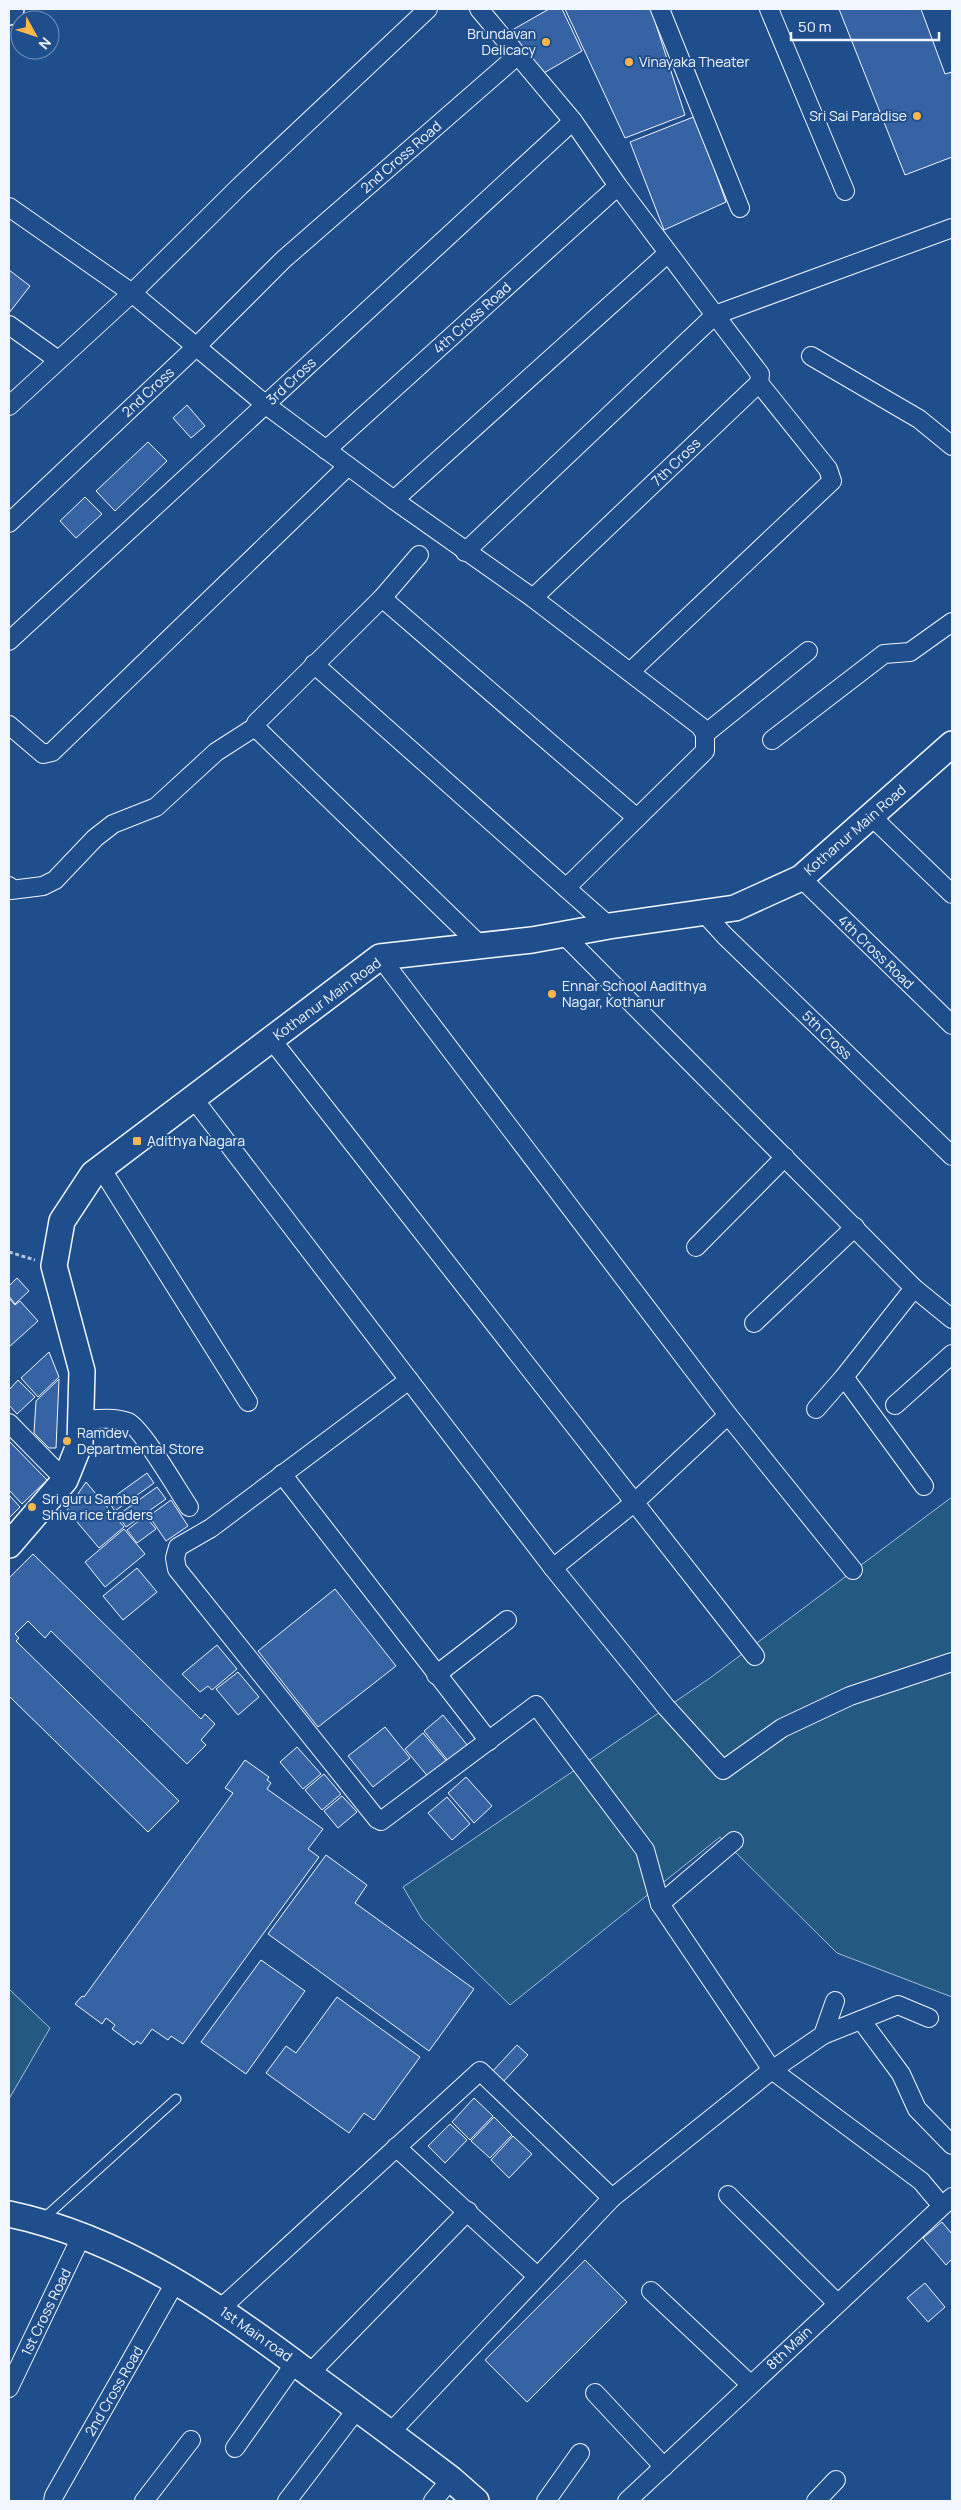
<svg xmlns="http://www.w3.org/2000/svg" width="961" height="2510" font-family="Manrope,sans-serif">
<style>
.green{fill:#245a82;stroke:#a8bbd7}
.building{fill:#3563a3;stroke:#f2f6ff}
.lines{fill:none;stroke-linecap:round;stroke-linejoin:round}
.lane-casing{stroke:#f2f6ff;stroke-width:11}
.street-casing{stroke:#f2f6ff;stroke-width:20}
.secondary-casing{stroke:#f2f6ff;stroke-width:28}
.path{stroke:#b3c4dc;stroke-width:3;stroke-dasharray:4 2.5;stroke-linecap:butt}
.lane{stroke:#1f4e8c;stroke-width:9}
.street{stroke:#1f4e8c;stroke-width:18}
.secondary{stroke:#1f4e8c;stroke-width:25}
.poi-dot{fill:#ffb74d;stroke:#1f4e8c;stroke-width:2}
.labels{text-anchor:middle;stroke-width:4;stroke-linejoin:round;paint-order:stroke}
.poi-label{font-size:14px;fill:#f2f6ff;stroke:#1f4e8c;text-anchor:start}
.street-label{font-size:14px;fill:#f2f6ff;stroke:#1f4e8c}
</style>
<rect width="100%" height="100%" fill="#1f4e8c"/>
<g class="green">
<path d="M952,1497V1997L837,1953L720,1837L510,2005L422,1919L403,1887L710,1678Z"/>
<path d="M9,1989L50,2028L9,2099Z"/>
</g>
<g class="building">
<path d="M549,9H562L582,51L542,74L507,33Z"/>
<path d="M565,9H651L685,115L625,138Z"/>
<path d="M839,9H921L945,74L952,72V157L905,175Z"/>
<path d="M696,116L726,202L664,230L630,142Z"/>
<path d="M9,270L30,286L9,313Z"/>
<path d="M187,405L205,426L191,438L173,418Z"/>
<path d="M148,442L167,461L115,511L96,491Z"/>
<path d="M85,497L102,514L76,538L60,521Z"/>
<path d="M17,1278L29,1291L15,1304L9,1296V1286Z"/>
<path d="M9,1298L15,1305L20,1301L38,1321L9,1347Z"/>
<path d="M49,1352L59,1377L38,1397L21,1378Z"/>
<path d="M59,1379L56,1448H49L34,1433L36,1401Z"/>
<path d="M18,1380L35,1397L17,1414L9,1405V1390Z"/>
<path d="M9,1441L47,1480L22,1504L9,1490Z"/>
<path d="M147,1473L154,1483L115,1511L108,1501Z"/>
<path d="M86,1482L124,1527L99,1548L67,1510Z"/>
<path d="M157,1487L166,1499L126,1527L118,1515Z"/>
<path d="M9,1495L20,1507L9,1518Z"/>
<path d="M171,1500L188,1526L166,1541L149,1516Z"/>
<path d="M145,1516L156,1529L137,1543L127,1530Z"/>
<path d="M124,1529L145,1554L105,1587L85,1562Z"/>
<path d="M33,1554L201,1719L205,1714L215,1724L201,1740L206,1745L187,1764L51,1631L45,1638L28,1621L15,1634L19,1638L16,1641L179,1801L148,1832L9,1696V1578Z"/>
<path d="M137,1568L157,1592L123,1620L103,1596Z"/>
<path d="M335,1589L396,1666L318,1727L258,1651Z"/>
<path d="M217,1645L237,1669L212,1690L208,1686L200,1692L182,1674Z"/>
<path d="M238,1672L259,1697L238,1715L216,1689Z"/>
<path d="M443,1715L468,1746L449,1762L424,1731Z"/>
<path d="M385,1727L410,1758L373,1787L348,1756Z"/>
<path d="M423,1733L449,1764L430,1779L405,1749Z"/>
<path d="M297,1747L321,1774L303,1789L280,1762Z"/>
<path d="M245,1760L269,1777L267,1780L271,1783L267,1789L323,1829L308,1849L319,1857L183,2044L171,2036L168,2040L152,2029L141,2044L137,2041L134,2045L112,2029L115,2025L106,2018L102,2024L75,2004L82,1996L84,1997L233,1793L225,1788Z"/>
<path d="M324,1774L341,1794L322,1810L305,1790Z"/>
<path d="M466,1777L492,1806L474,1823L448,1793Z"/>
<path d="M342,1796L357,1812L338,1828L324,1811Z"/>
<path d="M447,1797L470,1824L452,1840L428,1813Z"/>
<path d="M326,1855L367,1885L355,1903L474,1989L429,2051L268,1934Z"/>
<path d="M261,1960L305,1991L246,2074L201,2042Z"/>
<path d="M337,1997L420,2057L374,2120L364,2113L349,2133L266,2073L286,2046L296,2053Z"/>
<path d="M517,2045L528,2055L502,2083L491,2073Z"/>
<path d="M474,2098L493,2116L470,2140L452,2122Z"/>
<path d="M494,2117L512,2135L490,2158L471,2141Z"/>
<path d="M450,2124L467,2140L445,2163L428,2146Z"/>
<path d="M513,2136L532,2154L509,2178L491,2160Z"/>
<path d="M942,2222L952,2234V2259L946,2265L923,2238Z"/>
<path d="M585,2260L627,2302L527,2402L485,2360Z"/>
<path d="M925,2283L945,2307L928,2322L907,2298Z"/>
</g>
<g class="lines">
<defs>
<path id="lane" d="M43,2219L176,2099"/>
<g id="street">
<path d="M479,9L573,121L618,186L715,315L952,228"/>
<path d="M660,9L740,208"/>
<path d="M769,9L845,191"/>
<path d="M9,207L132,293L266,405L394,500L533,598L700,726L705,734V751L566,888L609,926"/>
<path d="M9,325L58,360"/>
<path d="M811,356L919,419L952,446"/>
<path d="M9,406L132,293L240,186L428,9"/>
<path d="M326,450L618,186"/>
<path d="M394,500L668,253"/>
<path d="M9,523L197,346L284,259L518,55"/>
<path d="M465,552L715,315L760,374L759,383L533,598"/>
<path d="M382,598L637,818"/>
<path d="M9,641L573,121"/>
<path d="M314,664L566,888"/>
<path d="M630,672L832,481L828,469L759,383"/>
<path d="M9,725L43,754L52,752L348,466"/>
<path d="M255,727L481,946"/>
<path d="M705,734L808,651"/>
<path d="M772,740L884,654L910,652L952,622"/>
<path d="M871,816L952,894"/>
<path d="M801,878L952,1025"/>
<path d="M9,886L11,890L43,886L55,880L95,838L113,824L156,807L216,752L255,727L256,723L382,598L419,555"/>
<path d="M704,913L725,936L952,1156"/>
<path d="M563,934L914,1288L952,1319"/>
<path d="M380,957L728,1415L853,1570"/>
<path d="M271,1039L755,1656"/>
<path d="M193,1098L553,1568L666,1707L723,1770L782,1728L850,1696L952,1662"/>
<path d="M101,1168L248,1402"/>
<path d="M696,1247L785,1157"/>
<path d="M754,1323L855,1227"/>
<path d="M844,1377L914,1288"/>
<path d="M409,1380L211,1528L178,1547L175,1558L177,1569L377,1819L381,1821L536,1705L645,1850L660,1904L772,2070L921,2181L942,2206"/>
<path d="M895,1405L952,1354"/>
<path d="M816,1409L844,1377L924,1486"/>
<path d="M82,1420C97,1419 113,1417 128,1422C142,1428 178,1491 189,1507"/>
<path d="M9,1423L65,1480"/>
<path d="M282,1474L489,1741"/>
<path d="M553,1568L635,1502L728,1415"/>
<path d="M436,1675L507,1620"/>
<path d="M660,1904L734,1841"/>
<path d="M861,2020L901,2074L917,2109L952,2145"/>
<path d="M823,2035L898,2005L929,2018"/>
<path d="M396,2147L537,2276"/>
<path d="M728,2195L837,2303"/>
<path d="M651,2291L750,2384"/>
<path d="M220,2309L480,2071L612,2198"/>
<path d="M310,2373L468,2211"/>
<path d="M9,2388L82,2235"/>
<path d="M595,2393L664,2467"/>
<path d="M390,2433L612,2198L772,2070L823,2035L835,2001"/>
<path d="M235,2448L295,2363"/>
<path d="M53,2501L54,2496L176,2281"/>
<path d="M144,2501L191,2440"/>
<path d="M287,2501L357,2409"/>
<path d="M433,2501L451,2479"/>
<path d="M546,2501L580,2453"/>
<path d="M627,2501L952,2197"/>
<path d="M816,2501L836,2480"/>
</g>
<g id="secondary">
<path d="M9,12L11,9"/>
<path d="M9,1545L65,1480L80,1443L82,1371L54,1266L62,1221L93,1174L380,957L532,940L609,926L735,908L801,878L952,744"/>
<path d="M9,2214C123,2238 220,2306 311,2375C358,2409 405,2444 451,2479L476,2501"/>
</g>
</defs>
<use href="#lane" class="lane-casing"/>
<use href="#street" class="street-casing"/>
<use href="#secondary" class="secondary-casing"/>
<path class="path" d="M9,1252L35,1260"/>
<use href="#lane" class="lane"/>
<use href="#street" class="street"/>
<use href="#secondary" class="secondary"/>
</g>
<g class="poi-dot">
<circle cx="546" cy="42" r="5"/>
<circle cx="629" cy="62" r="5"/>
<circle cx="917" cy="116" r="5"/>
<circle cx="552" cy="994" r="5"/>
<rect x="132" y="1136" width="10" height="10" rx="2.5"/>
<circle cx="67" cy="1441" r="5"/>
<circle cx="32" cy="1507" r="5"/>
</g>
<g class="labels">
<g class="poi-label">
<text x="536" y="39" text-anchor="end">Brundavan<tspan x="536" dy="16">Delicacy</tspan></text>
<text x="639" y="67">Vinayaka Theater</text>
<text x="907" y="121" text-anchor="end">Sri Sai Paradise</text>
<text x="562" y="991">Ennar School Aadithya<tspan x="562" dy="16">Nagar, Kothanur</tspan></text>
<text x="147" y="1146">Adithya Nagara</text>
<text x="77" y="1438">Ramdev<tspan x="77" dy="16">Departmental Store</tspan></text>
<text x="42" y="1504">Sri guru Samba<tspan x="42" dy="16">Shiva rice traders</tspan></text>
</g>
<g class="street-label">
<text transform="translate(401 157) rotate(-41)" y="5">2nd Cross Road</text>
<text transform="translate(472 318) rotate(-42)" y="5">4th Cross Road</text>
<text transform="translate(291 381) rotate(-43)" y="5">3rd Cross</text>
<text transform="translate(148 392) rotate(-43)" y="5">2nd Cross</text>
<text transform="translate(676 462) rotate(-44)" y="5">7th Cross</text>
<text transform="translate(855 830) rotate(-41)" y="5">Kothanur Main Road</text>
<text transform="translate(876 952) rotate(44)" y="5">4th Cross Road</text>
<text transform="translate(327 999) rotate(-36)" y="5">Kothanur Main Road</text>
<text transform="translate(827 1035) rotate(44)" y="5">5th Cross</text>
<text transform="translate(46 2312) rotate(-64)" y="5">1st Cross Road</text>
<text transform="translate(256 2334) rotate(35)" y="5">1st Main road</text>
<text transform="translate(789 2348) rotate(-43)" y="5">8th Main</text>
<text transform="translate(114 2391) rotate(-60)" y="5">2nd Cross Road</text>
</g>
</g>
<rect width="961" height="2510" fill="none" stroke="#f2f6ff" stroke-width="20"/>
<g transform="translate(35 35) rotate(130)"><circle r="24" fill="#1f4e8c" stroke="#7391ba"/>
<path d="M0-4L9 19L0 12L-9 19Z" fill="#ffb74d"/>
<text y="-8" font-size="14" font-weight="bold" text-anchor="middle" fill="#f2f6ff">N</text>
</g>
<path d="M791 32v8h148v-8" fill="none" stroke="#f2f6ff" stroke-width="2.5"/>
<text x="798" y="32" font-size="15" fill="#f2f6ff" stroke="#1f4e8c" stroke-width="4" paint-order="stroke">50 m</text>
</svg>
